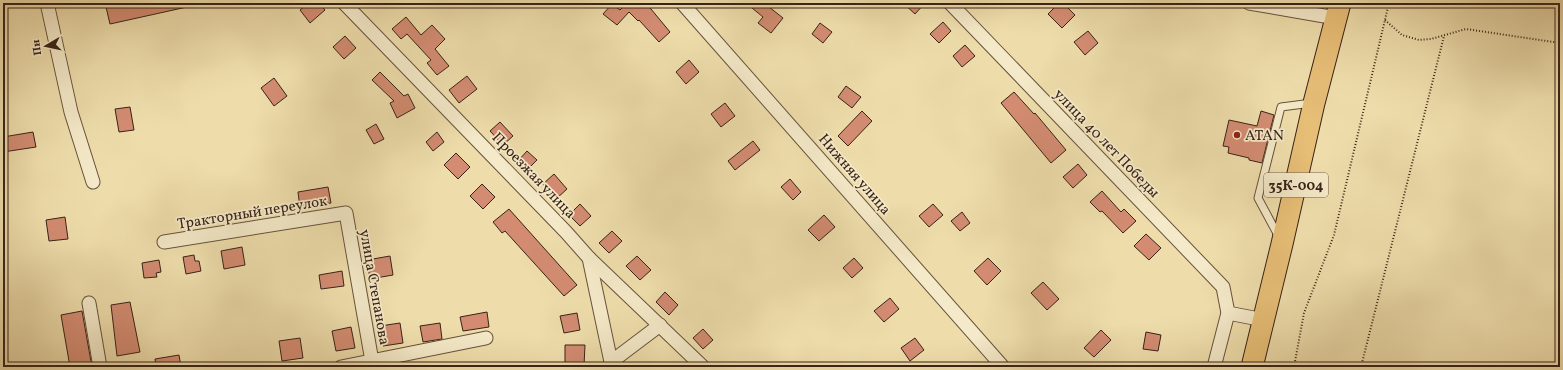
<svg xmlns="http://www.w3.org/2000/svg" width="1563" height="370" font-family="Vollkorn,serif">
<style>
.building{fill:#d38c72;stroke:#382317}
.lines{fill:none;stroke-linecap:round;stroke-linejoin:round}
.lane-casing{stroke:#66523c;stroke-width:9}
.street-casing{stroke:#66523c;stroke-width:15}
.primary-casing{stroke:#382317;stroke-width:23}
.path{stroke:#382317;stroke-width:2;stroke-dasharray:1 2;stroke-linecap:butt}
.lane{stroke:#f4e9c8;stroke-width:7}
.street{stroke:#f4e9c8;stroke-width:13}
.primary{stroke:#e7be76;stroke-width:21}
.poi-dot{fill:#8f2418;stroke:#f4e9c8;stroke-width:1.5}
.labels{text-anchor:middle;stroke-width:3.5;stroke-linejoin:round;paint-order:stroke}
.shield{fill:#f4e9c8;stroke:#705e4c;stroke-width:1}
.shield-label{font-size:14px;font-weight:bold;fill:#382317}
.poi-label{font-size:15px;fill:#382317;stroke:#f4e9c8;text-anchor:start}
.street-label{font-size:15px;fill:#382317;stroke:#f4e9c8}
</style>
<rect width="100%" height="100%" fill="#eeddab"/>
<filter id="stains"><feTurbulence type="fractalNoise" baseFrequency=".005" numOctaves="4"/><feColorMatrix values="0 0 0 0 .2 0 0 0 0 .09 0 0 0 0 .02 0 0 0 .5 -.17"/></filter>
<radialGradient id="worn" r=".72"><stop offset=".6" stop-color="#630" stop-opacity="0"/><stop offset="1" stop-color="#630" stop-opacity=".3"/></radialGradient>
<g class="building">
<path d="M120,3H186L187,7L110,24L106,7Z"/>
<path d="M309,3H319L325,10L310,23L300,10Z"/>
<path d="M621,3H646L670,32L659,42L639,20L638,21L629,12L617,25L603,14L612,4L620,10L624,6Z"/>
<path d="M746,3H764L783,18L771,33L758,23L763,17Z"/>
<path d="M903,3H925L915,14Z"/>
<path d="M1059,3H1063L1075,15L1062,28L1048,14Z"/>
<path d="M406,17L421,35L432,25L445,39L435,49L449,66L437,75L427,63L431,60L407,34L401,39L392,29Z"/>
<path d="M943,22L951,31L939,43L930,34Z"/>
<path d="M820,23L832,32L823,43L812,34Z"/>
<path d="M1088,31L1098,43L1085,55L1074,42Z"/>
<path d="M345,36L356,48L344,59L333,47Z"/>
<path d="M965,45L975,56L962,67L953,56Z"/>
<path d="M689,60L699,72L686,84L676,72Z"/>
<path d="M380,72L404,96L408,94L415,108L397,118L390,103L394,101L372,80Z"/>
<path d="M467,76L477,89L459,103L449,90Z"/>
<path d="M274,78L287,96L274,106L261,88Z"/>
<path d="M846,86L861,97L852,108L838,97Z"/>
<path d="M1014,92L1034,114L1035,113L1066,150L1051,163L1001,103Z"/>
<path d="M725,103L735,116L721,127L711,114Z"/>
<path d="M130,107L134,130L119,132L115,109Z"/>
<path d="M862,111L872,121L848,146L838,136Z"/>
<path d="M1261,111L1274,115L1262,163L1249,160V158L1228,153L1229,147L1223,146L1229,120L1257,126Z"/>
<path d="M500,122L513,136L503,145L490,131Z"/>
<path d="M376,124L384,139L374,144L366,130Z"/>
<path d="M33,132L36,147L3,152V137Z"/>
<path d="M437,132L444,142L433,151L426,142Z"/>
<path d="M753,141L760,150L735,170L728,161Z"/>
<path d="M527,151L537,160L527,170L518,161Z"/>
<path d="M456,153L470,167L458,179L444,165Z"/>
<path d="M1078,164L1087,175L1073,188L1063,177Z"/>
<path d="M554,174L567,189L556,199L543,184Z"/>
<path d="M790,179L801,192L793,200L781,187Z"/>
<path d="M482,184L495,197L483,209L470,196Z"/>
<path d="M328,187L331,203L300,208L298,192Z"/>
<path d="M1102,191L1121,212L1124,209L1136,221L1123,233L1102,211L1100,212L1090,202Z"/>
<path d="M580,204L591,216L580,226L569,215Z"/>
<path d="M933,204L943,215L929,227L919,216Z"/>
<path d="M509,209L577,285L564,296L505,231L502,233L493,222Z"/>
<path d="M962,212L970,223L960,231L951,221Z"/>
<path d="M824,215L835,227L819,241L808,230Z"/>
<path d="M65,217L68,239L49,241L46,220Z"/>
<path d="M612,231L622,241L609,253L599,243Z"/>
<path d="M1146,234L1161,248L1149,260L1134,246Z"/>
<path d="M242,247L245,265L224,269L221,251Z"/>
<path d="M194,255L195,261H199L201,271L186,274L183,257Z"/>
<path d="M390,256L393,275L370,279L367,260Z"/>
<path d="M637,256L651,270L640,280L626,266Z"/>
<path d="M854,258L863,268L852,278L843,268Z"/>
<path d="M988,258L1001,271L987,285L974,271Z"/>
<path d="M159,260L161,272L156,273L157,277L144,278L142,263Z"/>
<path d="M342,271L344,286L321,289L319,275Z"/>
<path d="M1043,282L1059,299L1047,310L1031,293Z"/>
<path d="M665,292L678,305L669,315L656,302Z"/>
<path d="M890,298L899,309L884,322L874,311Z"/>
<path d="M130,302L140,352L117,356L111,305Z"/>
<path d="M82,311L92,367H70L61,315Z"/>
<path d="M487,312L489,327L463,331L460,317Z"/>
<path d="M577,313L580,330L564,333L560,316Z"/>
<path d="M400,323L403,343L383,346L380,326Z"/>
<path d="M440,323L442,339L423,342L420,326Z"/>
<path d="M351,327L355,348L336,351L332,331Z"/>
<path d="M703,329L713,340L703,349L693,338Z"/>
<path d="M1101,330L1111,340L1094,357L1084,348Z"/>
<path d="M1146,332L1161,335L1158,351L1143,349Z"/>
<path d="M300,338L303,358L282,361L279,341Z"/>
<path d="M915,338L924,350L910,361L901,348Z"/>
<path d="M565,345H585L584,366H565Z"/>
<path d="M179,355L181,367H156L155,359Z"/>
</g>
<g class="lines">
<defs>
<path id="lane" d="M1279,237L1258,198L1281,107L1312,103"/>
<g id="street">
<path d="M47,3L71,112L93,182"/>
<path d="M344,3L566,232L589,258L703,367"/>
<path d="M682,3L1003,367"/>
<path d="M950,3L1223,287L1228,313L1214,367"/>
<path d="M1249,3L1336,18"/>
<path d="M164,242L346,213L373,367"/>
<path d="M589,258L611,362L609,367"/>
<path d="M89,303L100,367"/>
<path d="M1228,313L1264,320"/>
<path d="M611,362L660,325"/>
<path d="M341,367L486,338"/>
</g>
<path id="primary" d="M1252,367L1282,244L1314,103L1340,3"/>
</defs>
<use href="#lane" class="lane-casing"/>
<use href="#street" class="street-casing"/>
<use href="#primary" class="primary-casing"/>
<g class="path">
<path d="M1527,3L1560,8"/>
<path d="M1385,20L1402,35L1419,40L1431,39L1466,29L1560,43"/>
<path d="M1294,367L1304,313L1334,235L1389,3"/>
<path d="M1361,367L1444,36"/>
</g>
<use href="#lane" class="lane"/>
<use href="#street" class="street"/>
<use href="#primary" class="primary"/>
</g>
<circle class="poi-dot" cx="1237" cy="135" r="4"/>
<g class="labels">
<rect class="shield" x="1264" y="173" width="64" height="24" rx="3"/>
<g class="shield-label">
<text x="1296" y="190">35К-004</text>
</g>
<g class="poi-label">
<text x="1245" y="140">ATAN</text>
</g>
<g class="street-label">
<text transform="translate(1107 143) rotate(46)" y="5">улица 40 лет Победы</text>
<text transform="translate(855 174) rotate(49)" y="5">Нижняя улица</text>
<text transform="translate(534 175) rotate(46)" y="5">Проезжая улица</text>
<text transform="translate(252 212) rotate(-9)" y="5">Тракторный переулок</text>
<text transform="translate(375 287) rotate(80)" y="5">улица Степанова</text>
</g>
</g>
<rect width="1563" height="370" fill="none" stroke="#eeddab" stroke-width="16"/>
<rect x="4" y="4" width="1555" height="362" fill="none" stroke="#382317" stroke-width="2"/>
<rect x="8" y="8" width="1547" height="354" fill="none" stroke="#382317"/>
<g transform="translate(46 46) rotate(261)" stroke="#f4e9c8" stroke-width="3" paint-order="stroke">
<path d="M0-3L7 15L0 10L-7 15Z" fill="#382317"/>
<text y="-6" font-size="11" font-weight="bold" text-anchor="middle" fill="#382317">Пн</text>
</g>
<rect width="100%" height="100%" filter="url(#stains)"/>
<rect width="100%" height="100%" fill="url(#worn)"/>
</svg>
